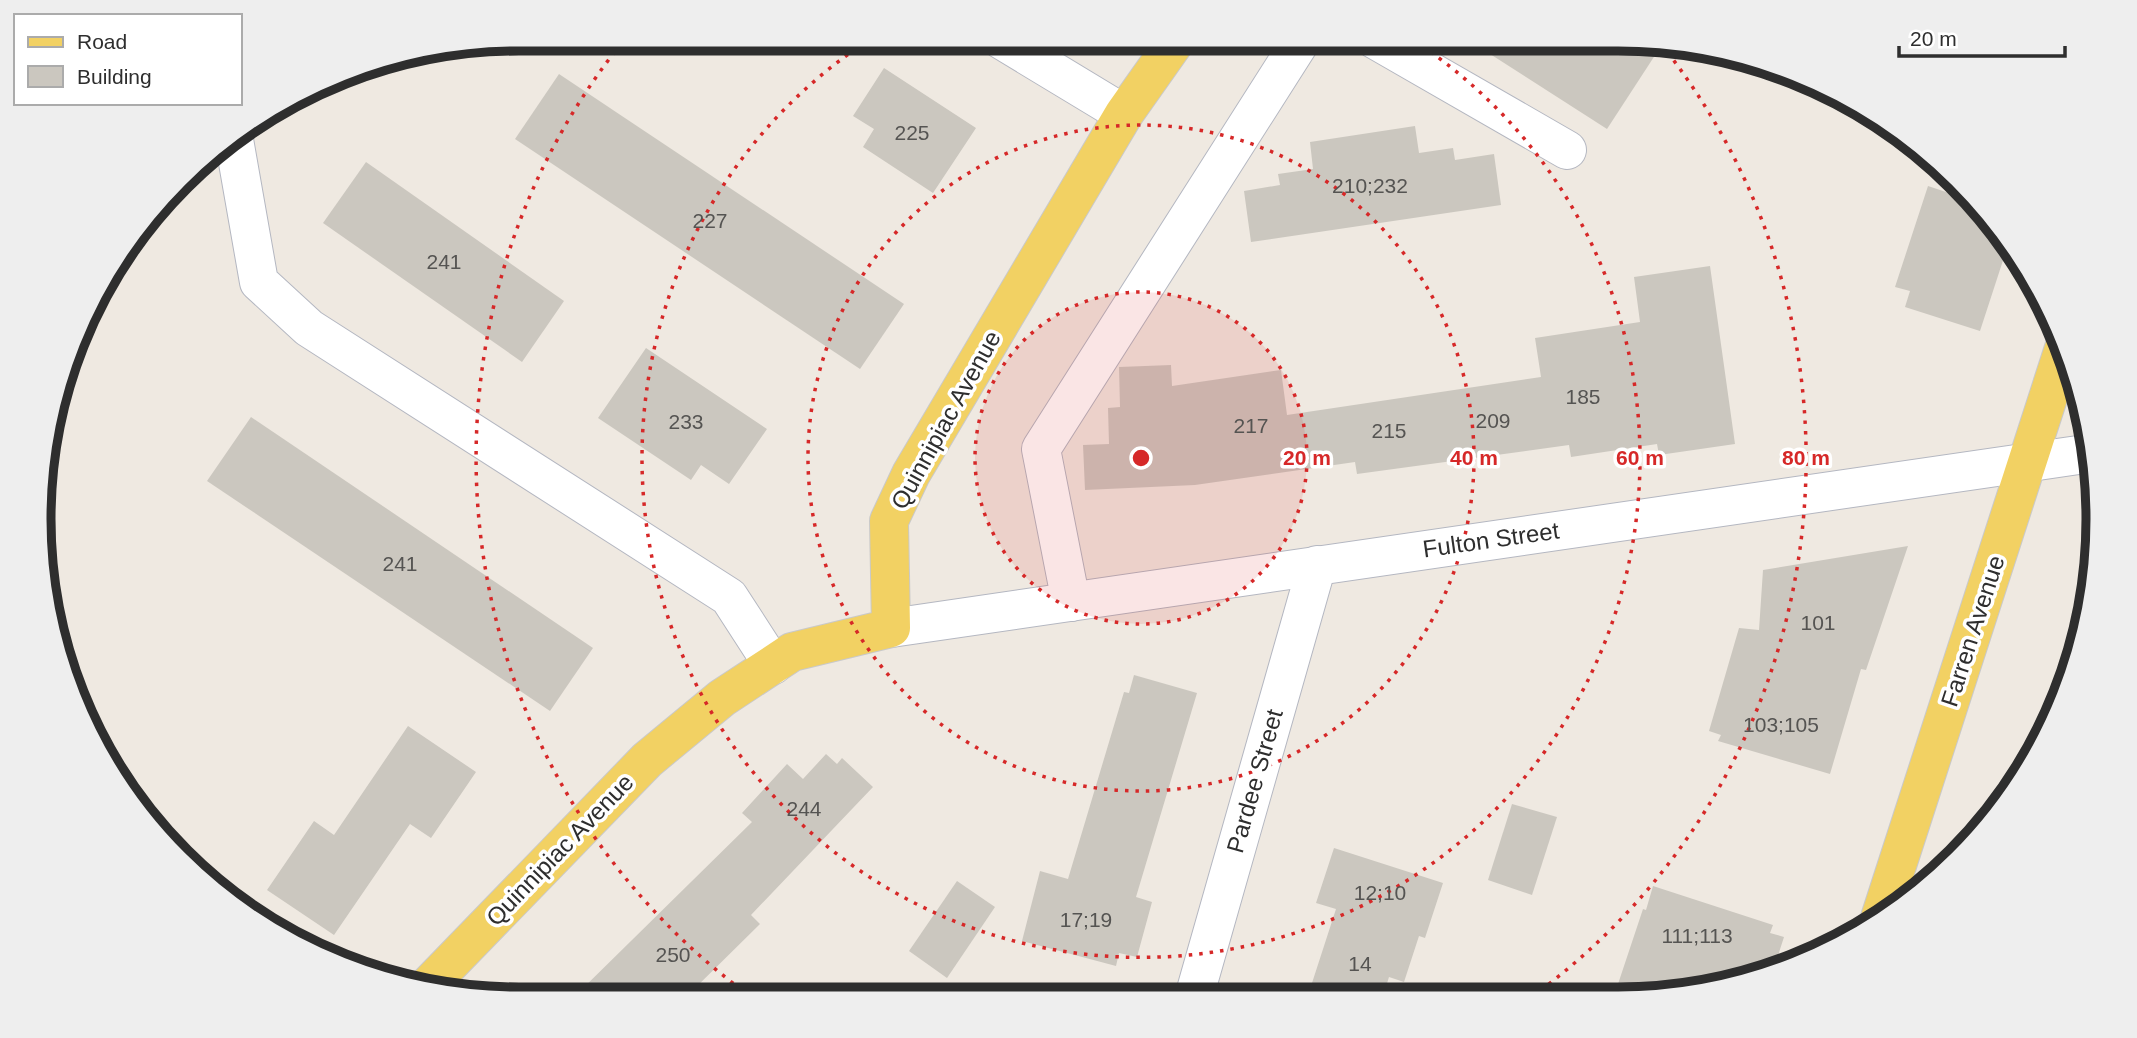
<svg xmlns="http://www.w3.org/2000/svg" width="2137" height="1038" font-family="Helvetica,sans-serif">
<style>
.building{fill:#cbc7bf}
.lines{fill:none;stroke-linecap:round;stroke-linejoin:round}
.minor-casing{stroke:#b4b7c1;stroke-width:40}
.major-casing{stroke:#c9c9c9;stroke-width:40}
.minor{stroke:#fff;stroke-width:38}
.major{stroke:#f2d163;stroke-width:38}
.ring{fill:none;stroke:#d62828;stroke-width:3.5;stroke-dasharray:3.5 7}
.labels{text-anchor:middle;stroke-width:7;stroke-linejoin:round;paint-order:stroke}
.number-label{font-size:21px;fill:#555452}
.street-label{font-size:24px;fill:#2e2e2e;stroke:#fff}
.rim{fill:none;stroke:#2e2e2e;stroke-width:9}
.centre{fill:#d62828;stroke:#fff;stroke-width:3.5}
.ring-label{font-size:21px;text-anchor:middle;font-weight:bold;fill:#d62828;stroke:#fff;stroke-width:7;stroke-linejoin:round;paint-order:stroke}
</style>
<rect width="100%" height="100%" fill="#efe9e1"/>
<g class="building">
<path d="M1465,38H1618L1663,43L1607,129Z"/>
<path d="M884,68L976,128L933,193L863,147L874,129L853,116Z"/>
<path d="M559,74L904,304L860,369L515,139Z"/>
<path d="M1415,126L1419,153L1453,148L1455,160L1494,154L1501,205L1251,242L1244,191L1280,185L1278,174L1313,169L1310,142Z"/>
<path d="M366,162L564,301L522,362L323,223Z"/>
<path d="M1928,186L1976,202L2009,242L1980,331L1905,307L1910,291L1895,287Z"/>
<path d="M1710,266L1735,444L1659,455L1657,444L1571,457L1569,445L1357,474L1355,462L1195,485L1085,490L1083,445L1109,444L1108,408L1120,407L1119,367L1171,365L1172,386L1281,370L1287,415L1541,377L1535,338L1640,322L1634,277Z"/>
<path d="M646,348L767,429L729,484L701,465L691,480L598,418Z"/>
<path d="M251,417L593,648L550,711L207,481Z"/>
<path d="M1908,546L1866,670L1861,669L1830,774L1718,741L1721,735L1709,731L1739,628L1759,630L1763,570Z"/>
<path d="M1134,675L1197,693L1136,897L1152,902L1137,957L1119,953L1116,966L1022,941L1040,871L1068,879L1124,692L1129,693Z"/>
<path d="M408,726L476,772L431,838L410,824L334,935L267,890L314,821L334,835Z"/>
<path d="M826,754L837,764L842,758L873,787L751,915L760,924L684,999H572L752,822L742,813L787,764L803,779Z"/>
<path d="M1512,804L1557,817L1532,895L1488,880Z"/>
<path d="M1334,848L1443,883L1425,938L1419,936L1404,982L1389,977L1383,996L1353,997L1312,983L1336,909L1316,903Z"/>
<path d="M957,881L995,907L947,978L909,951Z"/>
<path d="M1653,886L1773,925L1770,933L1784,937L1773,971L1681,995L1614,996L1643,909L1646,910Z"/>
</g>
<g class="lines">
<defs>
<g id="minor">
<path d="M1000,39L1124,114"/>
<path d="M1374,39L1567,150"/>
<path d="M233,134L259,282L309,328L729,597L773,665"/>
<path d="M1071,602L1041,449L1302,39"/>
<path d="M891,628L2092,453"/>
<path d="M1194,997L1317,565"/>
</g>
<g id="major">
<path d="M1880,918L2065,345"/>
<path d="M424,990L647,760L722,698L792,652L891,628L889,521L911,474L1124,114L1177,39"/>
</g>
</defs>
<use href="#minor" class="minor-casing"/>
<use href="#major" class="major-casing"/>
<use href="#minor" class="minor"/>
<use href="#major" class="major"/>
</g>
<circle cx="1141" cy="458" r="166" fill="#d62828" fill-opacity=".12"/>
<g class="ring">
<circle cx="1141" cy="458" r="166"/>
<circle cx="1141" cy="458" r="333"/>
<path d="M1413 40A499 499 0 1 1 869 40"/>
<path d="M750 996A665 665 0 0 1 624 40M1661 44A665 665 0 0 1 1537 993"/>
</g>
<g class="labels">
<g class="number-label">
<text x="912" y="140">225</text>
<text x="1370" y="193">210;232</text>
<text x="710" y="228">227</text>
<text x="444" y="269">241</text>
<text x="1583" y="404">185</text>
<text x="1493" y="428">209</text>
<text x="686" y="429">233</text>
<text x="1251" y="433">217</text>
<text x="1389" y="438">215</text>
<text x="400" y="571">241</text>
<text x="1818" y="630">101</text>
<text x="1781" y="732">103;105</text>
<text x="804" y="816">244</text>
<text x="1380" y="900">12;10</text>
<text x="1086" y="927">17;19</text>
<text x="1697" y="943">111;113</text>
<text x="673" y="962">250</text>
<text x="1360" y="971">14</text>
</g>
<g class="street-label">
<text transform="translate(946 420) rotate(-61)" y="8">Quinnipiac Avenue</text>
<text transform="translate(1491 540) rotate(-8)" y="8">Fulton Street</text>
<text transform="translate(1973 631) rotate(-72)" y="8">Farren Avenue</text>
<text transform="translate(1255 781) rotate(-74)" y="8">Pardee Street</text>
<text transform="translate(560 850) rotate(-46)" y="8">Quinnipiac Avenue</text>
</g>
</g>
<path d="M0 0H2137V1038H0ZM519 51H1618A468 468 0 0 1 2086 519V519A468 468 0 0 1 1618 987H519A468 468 0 0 1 51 519V519A468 468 0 0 1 519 51Z" fill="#eee" fill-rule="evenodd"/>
<path class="rim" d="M519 51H1618A468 468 0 0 1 2086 519V519A468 468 0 0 1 1618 987H519A468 468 0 0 1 51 519V519A468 468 0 0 1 519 51Z"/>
<circle cx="1141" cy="458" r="10" class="centre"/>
<g class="ring-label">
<text x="1307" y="465">20 m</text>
<text x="1474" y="465">40 m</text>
<text x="1640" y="465">60 m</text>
<text x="1806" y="465">80 m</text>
</g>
<rect x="14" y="14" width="228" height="91" fill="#ffffff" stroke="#ababab" stroke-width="2"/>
<rect x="28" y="37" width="35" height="10" fill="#f2d163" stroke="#ababab" stroke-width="2"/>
<text x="77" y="49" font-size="21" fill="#2e2e2e">Road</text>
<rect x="28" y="66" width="35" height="21" fill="#cbc7bf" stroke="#ababab" stroke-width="2"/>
<text x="77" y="84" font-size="21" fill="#2e2e2e">Building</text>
<path d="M1899 46v10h166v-10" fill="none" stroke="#2e2e2e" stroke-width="3.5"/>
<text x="1910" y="46" font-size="21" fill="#2e2e2e" stroke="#ffffff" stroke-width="5" paint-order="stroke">20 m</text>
</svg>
